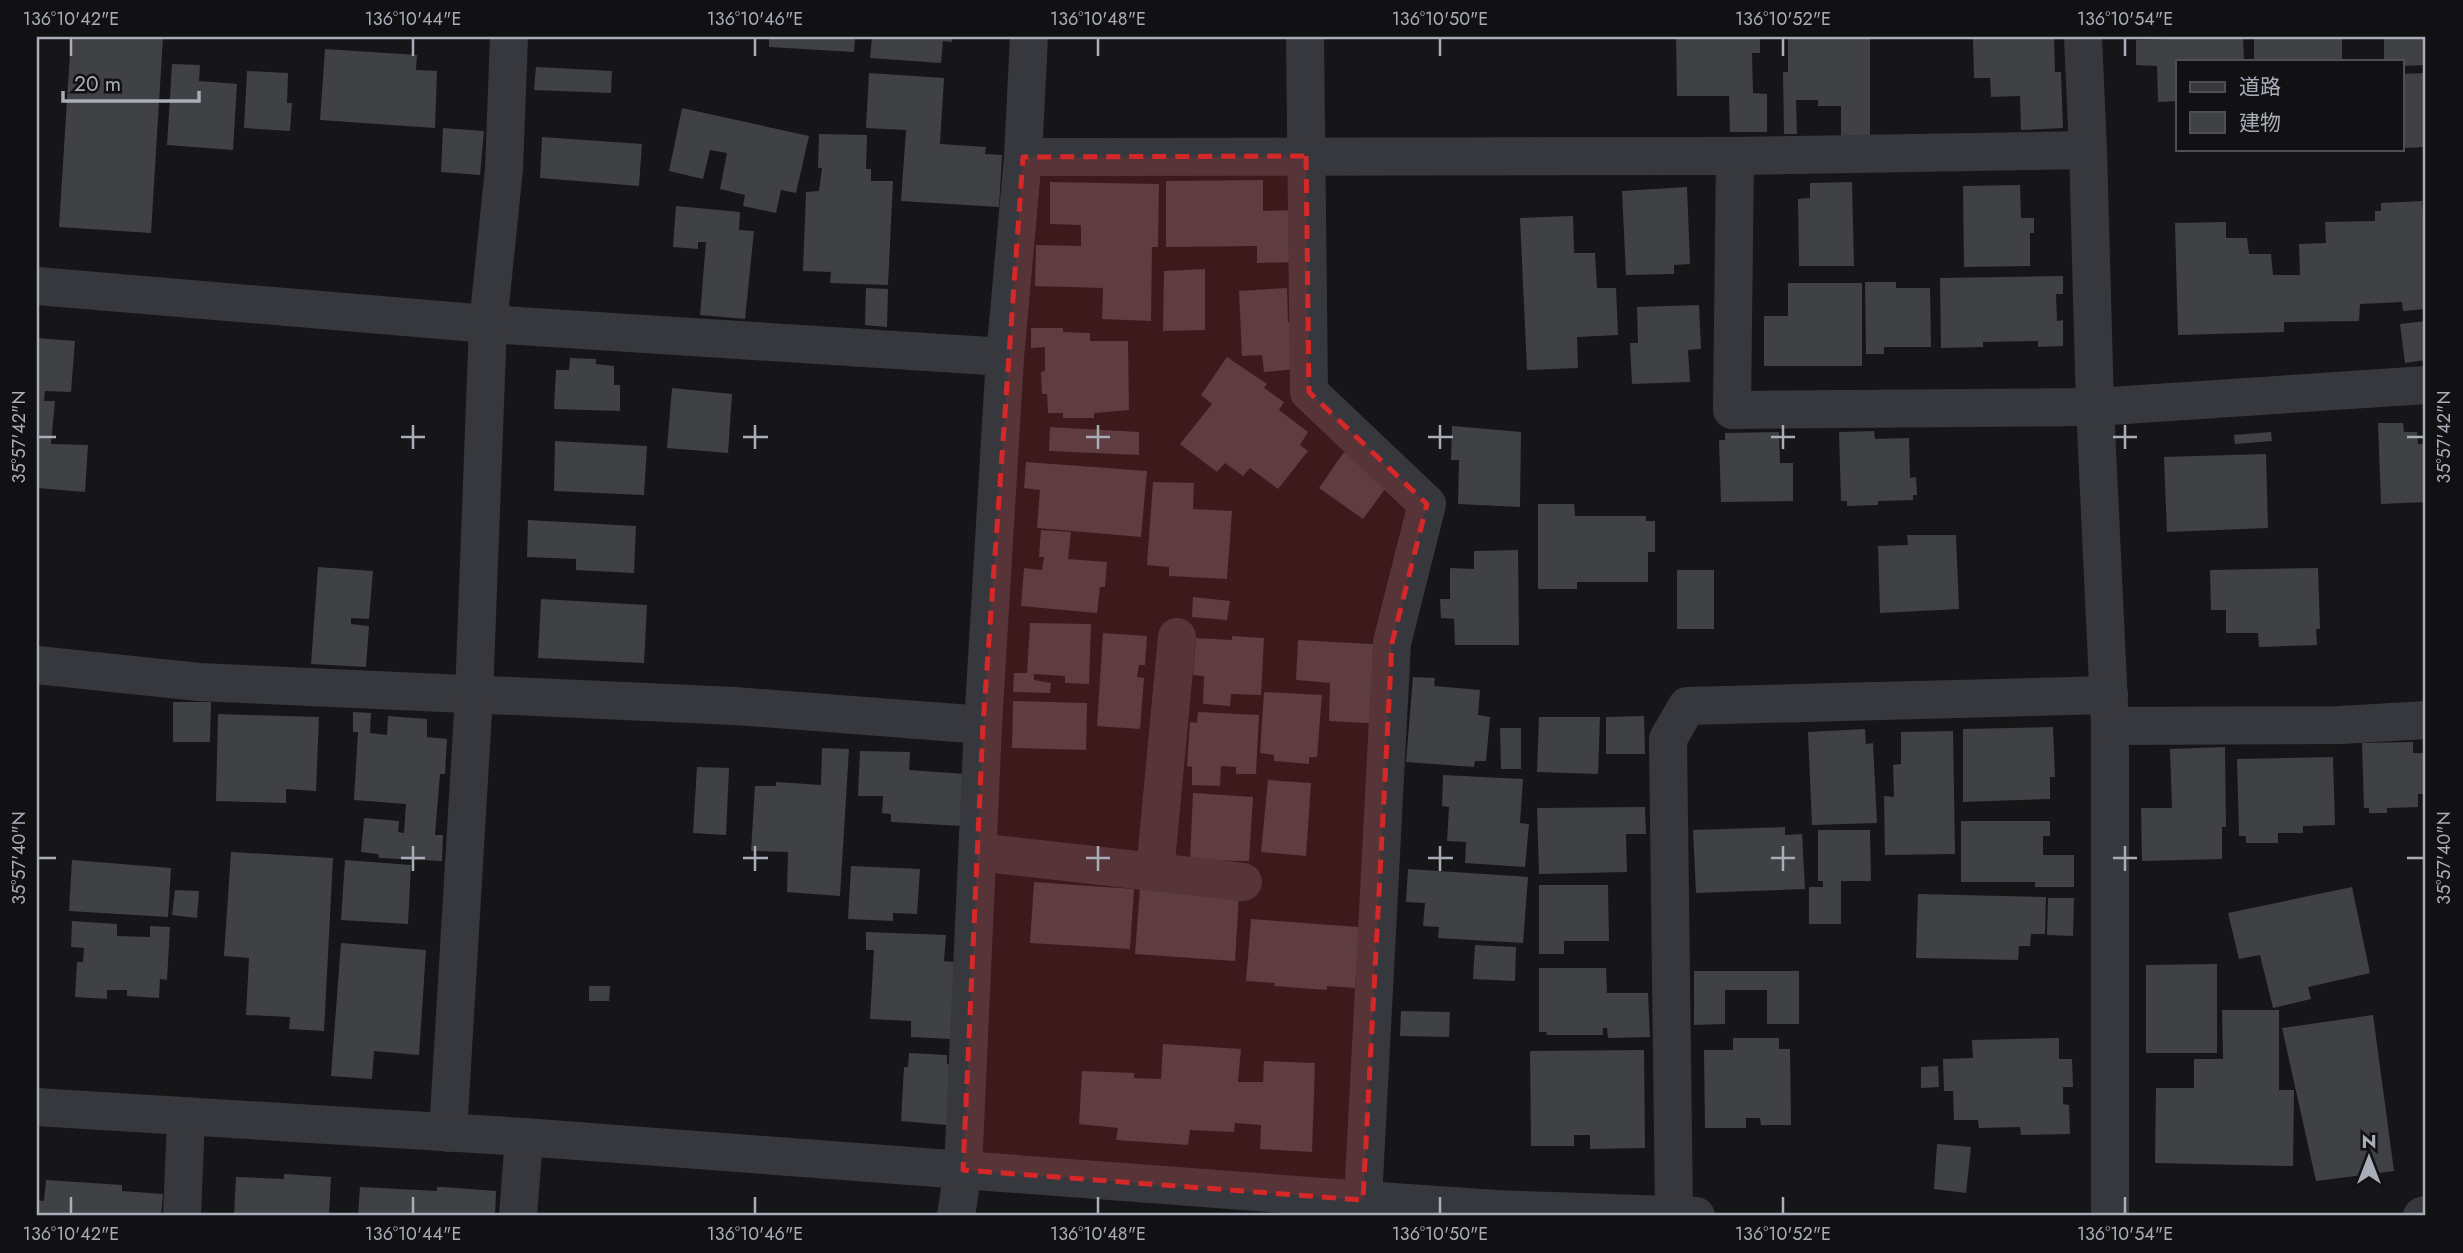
<svg xmlns="http://www.w3.org/2000/svg" width="2463" height="1253" font-family="Jost,'Noto Sans JP',sans-serif">
<style>
.building{fill:#404145}
.lines{fill:none;stroke-linecap:round;stroke-linejoin:round}
.minor{stroke:#37383d;stroke-width:38}
.tertiary{stroke:#37383d;stroke-width:38}
.marked{fill:#d62828;fill-opacity:0.2;stroke:#d62828;stroke-width:5;stroke-dasharray:14 9;stroke-linejoin:round}
.ticks{fill:none;stroke:#a8adb8;stroke-width:2.5}
.neatline{fill:none;stroke:#a8adb8;stroke-width:2.5}
.ticks-label{font-size:18px;text-anchor:middle;fill:#a8adb8}
</style>
<rect width="100%" height="100%" fill="#161618"/>
<g class="building">
<path d="M71,37H163L151,233L59,227Z"/>
<path d="M769,37H855L854,52L769,47Z"/>
<path d="M872,37H952V42L943,41L941,63L870,58Z"/>
<path d="M1676,37H1760V53H1752L1753,93L1767,94V132H1730L1729,96H1677Z"/>
<path d="M1788,37H1870V137H1841V106H1818V100H1796L1797,134H1784L1783,72H1788Z"/>
<path d="M1973,37H2054L2055,72H2061L2063,128L2021,130L2020,96L1991,97L1990,78H1974Z"/>
<path d="M2243,37L2244,61H2178V101L2158,102L2157,66L2136,65V40Z"/>
<rect x="2254" y="37" width="88" height="24"/>
<path d="M2384,37H2426V65L2402,66V61H2384Z"/>
<path d="M325,49L417,55L416,70L437,71L435,128L320,120Z"/>
<path d="M172,64L200,65L199,81L237,84L233,150L167,145Z"/>
<path d="M536,67L612,71L611,93L534,90Z"/>
<path d="M247,71L288,73L287,103H292L290,131L244,128Z"/>
<path d="M869,73L944,78L940,144L986,147L985,154L1002,155L999,207L901,201L906,130L866,128Z"/>
<path d="M2426,73V147L2402,148V74Z"/>
<path d="M682,108L809,136L796,193L781,190L776,213L743,206L745,195L720,189L727,153L710,150L703,179L669,171Z"/>
<path d="M443,128L484,131L480,175L441,172Z"/>
<path d="M819,134L867,135L866,169H871V181H893L888,285L830,283L831,272L803,271L806,192L819,191L822,168H818Z"/>
<path d="M542,137L642,144L639,186L540,178Z"/>
<path d="M1263,180V211L1293,210L1294,262L1257,263V246L1166,247V181Z"/>
<path d="M1050,182L1159,184L1158,247H1152L1151,321L1102,319L1103,288L1035,286L1036,245L1081,246V225L1050,224Z"/>
<path d="M1852,182L1854,266H1799L1798,199L1810,198V183Z"/>
<path d="M2020,185L2021,218H2034V233H2030V266L1964,267L1963,186Z"/>
<path d="M1687,187L1690,264L1674,265V274L1626,275L1622,191Z"/>
<path d="M2422,201L2424,232H2426V309L2403,311L2402,302L2360,304L2359,321L2284,322V332L2178,335L2175,223L2226,222V238H2247L2249,254H2271L2273,275H2300L2299,244L2326,243L2325,222L2375,221V211H2381V203Z"/>
<path d="M676,206L740,212L739,230L754,231L745,319L700,315L706,242H698V249L673,247Z"/>
<path d="M1573,216L1574,253H1595L1597,288H1616L1618,335L1577,337L1578,368L1527,370L1520,218Z"/>
<path d="M1205,269V330L1163,331L1164,271Z"/>
<path d="M2063,276V294H2056L2057,321L2063,320V346L2038,347V341L1983,342V347L1941,348L1940,278Z"/>
<path d="M1865,282H1896V288H1930L1931,347H1884V354H1866Z"/>
<path d="M1788,283H1862V366H1764V316H1788Z"/>
<path d="M866,288L888,289L887,327L865,325Z"/>
<path d="M1287,288L1288,322H1294L1297,369L1264,372L1262,355L1242,356L1239,291Z"/>
<path d="M1699,305L1701,349L1688,350L1690,382L1632,384L1630,343H1638L1637,307Z"/>
<path d="M2426,321V360L2405,363L2400,324Z"/>
<path d="M1031,328H1063V332L1090,333V341H1128L1129,410L1094,413V418H1063V413H1048L1047,394H1042L1041,372L1045,371V347L1031,348Z"/>
<path d="M37,338L75,341L71,392L45,391L44,401H55L51,444L88,445L85,492L37,488Z"/>
<path d="M1227,357L1267,384L1264,388L1284,402L1279,410L1308,432L1300,445L1308,451L1278,489L1250,468L1243,476L1225,463L1217,472L1180,444L1212,404L1201,395Z"/>
<path d="M570,358L596,359V364L614,366V385H620V411L554,409L556,370H569Z"/>
<path d="M672,388L732,394L728,453L667,448Z"/>
<path d="M2378,423H2403L2404,432H2417L2418,444H2426V502L2381,504Z"/>
<path d="M1452,426L1521,432L1520,507L1458,504L1459,460H1451Z"/>
<path d="M1050,427L1139,432V455L1049,451Z"/>
<path d="M1874,431L1875,439L1909,438L1910,478L1916,477L1917,495H1913V500L1878,501V505L1847,506V501H1841L1839,432Z"/>
<path d="M1779,432L1780,463H1793V501L1721,502L1719,440H1725V433Z"/>
<path d="M2271,432L2272,441L2235,444L2234,435Z"/>
<path d="M555,441L647,446L644,495L554,491Z"/>
<path d="M1344,452L1388,485L1363,519L1319,488Z"/>
<path d="M2266,454L2268,528L2167,532L2164,457Z"/>
<path d="M1026,462L1147,471L1141,537L1037,528L1040,490L1024,488Z"/>
<path d="M1153,482L1194,483L1193,509L1232,511L1227,579L1169,576V567L1147,565Z"/>
<path d="M1538,504H1574L1575,516H1646V521H1655V552H1648V582H1577V589H1538Z"/>
<path d="M528,520L636,526L634,573L576,570V559L527,557Z"/>
<path d="M1041,530L1071,532L1068,559L1107,562L1105,587H1100L1097,613L1021,606L1024,568L1042,570L1044,557H1039Z"/>
<path d="M1907,535H1956L1959,609L1880,613L1878,546L1908,545Z"/>
<path d="M1518,550L1519,645H1455L1454,619L1441,618L1440,599H1450V568L1474,569V551Z"/>
<path d="M318,567L373,571L369,619L351,618V624L369,626L366,667L311,664Z"/>
<path d="M2318,568L2320,629H2316L2317,645L2259,647L2258,633H2226V610H2211L2210,570Z"/>
<rect x="1677" y="570" width="37" height="59"/>
<path d="M1193,597L1230,601L1227,620L1192,617Z"/>
<path d="M541,599L647,605L644,663L538,658Z"/>
<path d="M1030,623L1091,624L1089,684L1065,683V676L1034,674V680L1051,683L1050,693L1013,692L1014,673H1027Z"/>
<path d="M1103,633L1147,636L1145,665H1139L1137,677L1144,678L1140,729L1097,726Z"/>
<path d="M1232,636L1264,638L1261,695L1231,694L1230,706L1203,704L1204,676L1193,675L1196,638L1232,640Z"/>
<path d="M1298,640L1389,645L1385,724L1329,721L1330,683L1296,680Z"/>
<path d="M1413,677L1435,678L1434,686L1480,690L1478,715L1490,717L1486,761H1475L1474,767L1406,762Z"/>
<path d="M1264,692L1322,695L1317,757H1309V764L1274,761V755L1260,753Z"/>
<path d="M1013,701L1087,703L1086,750L1012,748Z"/>
<path d="M173,702H211L210,742H173Z"/>
<path d="M353,712L371,713L370,733L387,735L388,716L427,719V737L447,739L445,774H440L435,835H443L442,861L379,858L378,854L361,852L364,818L399,821L398,832L404,833L406,804L354,800L358,732H353Z"/>
<path d="M1198,712L1259,715L1256,774H1236V767L1221,766L1220,786L1192,785V767L1187,766L1190,722L1197,723Z"/>
<path d="M218,714L319,717L316,791L286,789V803L216,801Z"/>
<path d="M1644,716L1645,754H1606V717Z"/>
<path d="M1539,717H1600L1598,774L1537,772Z"/>
<path d="M2053,727L2055,777H2050V799L1963,802V729Z"/>
<path d="M1500,728H1521V769H1501Z"/>
<path d="M1865,729L1866,744L1873,743L1877,823L1812,825L1808,732Z"/>
<path d="M1953,731L1955,854L1885,855L1884,796L1894,797L1893,765L1901,764V732Z"/>
<path d="M2413,742V753H2426V794H2418V807L2387,808V813H2369V808H2364L2362,743Z"/>
<path d="M2225,747L2226,827H2222V859L2142,861L2141,808H2172L2170,749Z"/>
<path d="M822,748L849,749L840,896L787,892L788,852L751,851L755,786H776V782L821,785Z"/>
<path d="M860,751L910,752L909,770L965,774L962,826L891,822V814L882,813L883,796H858Z"/>
<path d="M2333,757L2335,825L2303,826V833H2278V843H2246V836H2239L2237,759Z"/>
<path d="M697,767L729,768L726,835L693,833Z"/>
<path d="M1443,775L1523,779L1520,823L1529,824L1525,867L1465,863L1466,842L1447,841L1449,807L1442,806Z"/>
<path d="M1268,780L1311,783L1306,856L1261,852Z"/>
<path d="M1193,793L1253,797L1249,861L1190,860Z"/>
<path d="M1645,807L1646,834H1626L1627,872L1539,874L1537,808Z"/>
<path d="M1961,821H2050V836H2043V855H2074V887H2035V882H1961Z"/>
<path d="M1785,827V835L1802,834L1805,889L1696,893L1693,830Z"/>
<path d="M1818,830H1870L1871,881H1841V924H1809V887H1823V881H1818Z"/>
<path d="M231,852L333,858L324,1031L289,1029L290,1017L246,1015L249,958L224,956Z"/>
<path d="M72,860L171,868L168,917L69,911Z"/>
<path d="M345,860L411,865L408,924L341,920Z"/>
<path d="M851,866L920,869L917,914L893,913V921L848,919Z"/>
<path d="M1408,869L1528,877L1523,943L1438,938L1439,927L1423,926L1425,903L1406,902Z"/>
<path d="M1034,882L1134,889L1130,949L1030,943Z"/>
<path d="M1539,885H1608L1609,941H1564V954H1539Z"/>
<path d="M2352,887L2370,973L2308,987L2311,999L2273,1008L2260,955L2239,959L2228,913Z"/>
<path d="M1140,888L1239,895L1235,961L1135,954Z"/>
<path d="M175,890L199,891L197,918L172,915Z"/>
<path d="M1918,894L2046,897L2045,934H2031L2030,946H2019L2018,960L1916,958Z"/>
<path d="M2048,898H2074L2073,936L2047,935Z"/>
<path d="M1251,919L1359,927L1355,988L1327,986V990L1274,986L1275,983L1246,981Z"/>
<path d="M72,921L117,924V936L150,937V926L170,927L167,980L160,979L159,998L127,996V990H107V999L75,997L77,962H83L84,948L71,947Z"/>
<path d="M866,932L946,935L944,961L954,962L951,1039L911,1037V1021L870,1019L874,950H866Z"/>
<path d="M341,943L426,950L419,1055L374,1051L372,1079L331,1076Z"/>
<path d="M1475,945L1516,947L1515,981L1473,979Z"/>
<path d="M2217,964V1053H2146V965Z"/>
<path d="M1539,968H1606L1607,993H1648L1650,1037L1608,1038L1607,1028H1603V1035H1546L1547,1032H1539Z"/>
<path d="M1694,971H1799V1024H1767V990H1725V1024L1694,1025Z"/>
<path d="M589,986H610L609,1001H589Z"/>
<path d="M2222,1010H2279V1090H2294L2293,1166L2155,1163L2156,1088H2194V1059H2223Z"/>
<path d="M1401,1011L1450,1012L1449,1037L1400,1036Z"/>
<path d="M2373,1015L2394,1171L2316,1181L2282,1028Z"/>
<path d="M1733,1038H1779V1049H1790L1791,1125H1761L1760,1118H1746V1128H1705L1704,1050H1733Z"/>
<path d="M2059,1038V1059H2072L2073,1087H2063V1104L2069,1105L2070,1134L2021,1135L2020,1127L1979,1128L1978,1120H1954L1953,1091H1944L1943,1059L1973,1058L1972,1040Z"/>
<path d="M1163,1044L1241,1049L1238,1082H1263L1264,1061L1315,1063L1312,1152L1260,1149L1261,1125L1235,1123L1234,1132L1190,1130L1188,1145L1116,1140L1118,1128L1079,1124L1082,1071L1134,1073V1078L1161,1079Z"/>
<path d="M1644,1050L1645,1148L1590,1149V1135H1574V1146H1531L1530,1051Z"/>
<path d="M909,1053L947,1055V1064L952,1065L947,1125L901,1121L904,1067H908Z"/>
<path d="M1938,1066L1939,1087L1921,1088V1067Z"/>
<path d="M1937,1144L1971,1147L1966,1193L1934,1189Z"/>
<path d="M284,1174L331,1177L329,1216H234L236,1177L284,1179Z"/>
<path d="M46,1180L122,1185V1191L163,1194L161,1216H37V1200L44,1201Z"/>
<path d="M360,1187L437,1191V1187H443L496,1191L495,1216H358Z"/>
</g>
<g class="lines">
<g class="minor">
<path d="M1305,37L1309,392L1427,504L1392,643L1363,1200"/>
<path d="M2083,37L2088,150L2095,407L2110,726V1216"/>
<path d="M1735,156L1732,410L2095,407L2426,385"/>
<path d="M1023,157L1735,156L2088,150"/>
<path d="M37,286L488,324L1005,357"/>
<path d="M37,665L199,682L735,706L983,725"/>
<path d="M2110,726L2341,725L2426,720"/>
<path d="M978,852L1243,882"/>
<path d="M1155,872L1177,637"/>
<path d="M448,1133L474,695L488,324L504,169L509,37"/>
<path d="M1674,1215L1668,739L1687,706L2109,695"/>
<path d="M182,1216L186,1118"/>
<path d="M518,1216L524,1137"/>
<path d="M956,1216L963,1170L983,725L1005,357L1023,157L1029,37"/>
<path d="M2422,1216L2426,1215"/>
</g>
<path class="tertiary" d="M37,1107L524,1137L1363,1200L1496,1209L1696,1216"/>
</g>
<path class="marked" d="M1306,156L1309,392L1427,504L1392,643L1363,1200L963,1170L983,725L1023,157Z"/>
<path class="ticks" d="M71,38V56M413,38V56M755,38V56M1098,38V56M1440,38V56M1783,38V56M2125,38V56M413,425V449M755,425V449M1098,425V449M1440,425V449M1783,425V449M2125,425V449M38,437H56M401,437H425M743,437H768M1086,437H1110M1428,437H1453M1771,437H1795M2113,437H2137M2407,437H2424M413,846V871M755,846V871M1098,846V871M1440,846V871M1783,846V871M2125,846V871M38,858H56M401,858H425M743,858H768M1086,858H1110M1428,858H1453M1771,858H1795M2113,858H2137M2407,858H2424M71,1197V1214M413,1197V1214M755,1197V1214M1098,1197V1214M1440,1197V1214M1783,1197V1214M2125,1197V1214"/>
<rect width="2463" height="1253" fill="none" stroke="#111113" stroke-width="77"/>
<rect x="2176" y="60" width="228" height="91" fill="#111113" stroke="#4d4f55" stroke-width="2"/>
<rect x="2190" y="82" width="35" height="10" fill="#37383d" stroke="#4d4f55" stroke-width="2"/>
<text x="2239" y="94" font-size="21" fill="#a8adb8">道路</text>
<rect x="2190" y="112" width="35" height="21" fill="#404145" stroke="#4d4f55" stroke-width="2"/>
<text x="2239" y="130" font-size="21" fill="#a8adb8">建物</text>
<g transform="translate(2369 1158)" stroke="#111113" stroke-width="5" paint-order="stroke">
<path d="M0-5L12 26L0 18L-12 26Z" fill="#a8adb8"/>
<text y="-10" font-size="19" font-weight="bold" text-anchor="middle" fill="#a8adb8">N</text>
</g>
<path d="M63 91v10h136v-10" fill="none" stroke="#a8adb8" stroke-width="3.5"/>
<text x="74" y="91" font-size="21" fill="#a8adb8" stroke="#111113" stroke-width="5" paint-order="stroke">20 m</text>
<rect x="38" y="38" width="2386" height="1176" class="neatline"/>
<g class="ticks-label">
<text x="71" y="25">136°10'42"E</text>
<text x="413" y="25">136°10'44"E</text>
<text x="755" y="25">136°10'46"E</text>
<text x="1098" y="25">136°10'48"E</text>
<text x="1440" y="25">136°10'50"E</text>
<text x="1783" y="25">136°10'52"E</text>
<text x="2125" y="25">136°10'54"E</text>
<text transform="translate(19 437) rotate(-90)" y="6">35°57'42"N</text>
<text transform="translate(2444 437) rotate(-90)" y="6">35°57'42"N</text>
<text transform="translate(19 858) rotate(-90)" y="6">35°57'40"N</text>
<text transform="translate(2444 858) rotate(-90)" y="6">35°57'40"N</text>
<text x="71" y="1240">136°10'42"E</text>
<text x="413" y="1240">136°10'44"E</text>
<text x="755" y="1240">136°10'46"E</text>
<text x="1098" y="1240">136°10'48"E</text>
<text x="1440" y="1240">136°10'50"E</text>
<text x="1783" y="1240">136°10'52"E</text>
<text x="2125" y="1240">136°10'54"E</text>
</g>
</svg>
